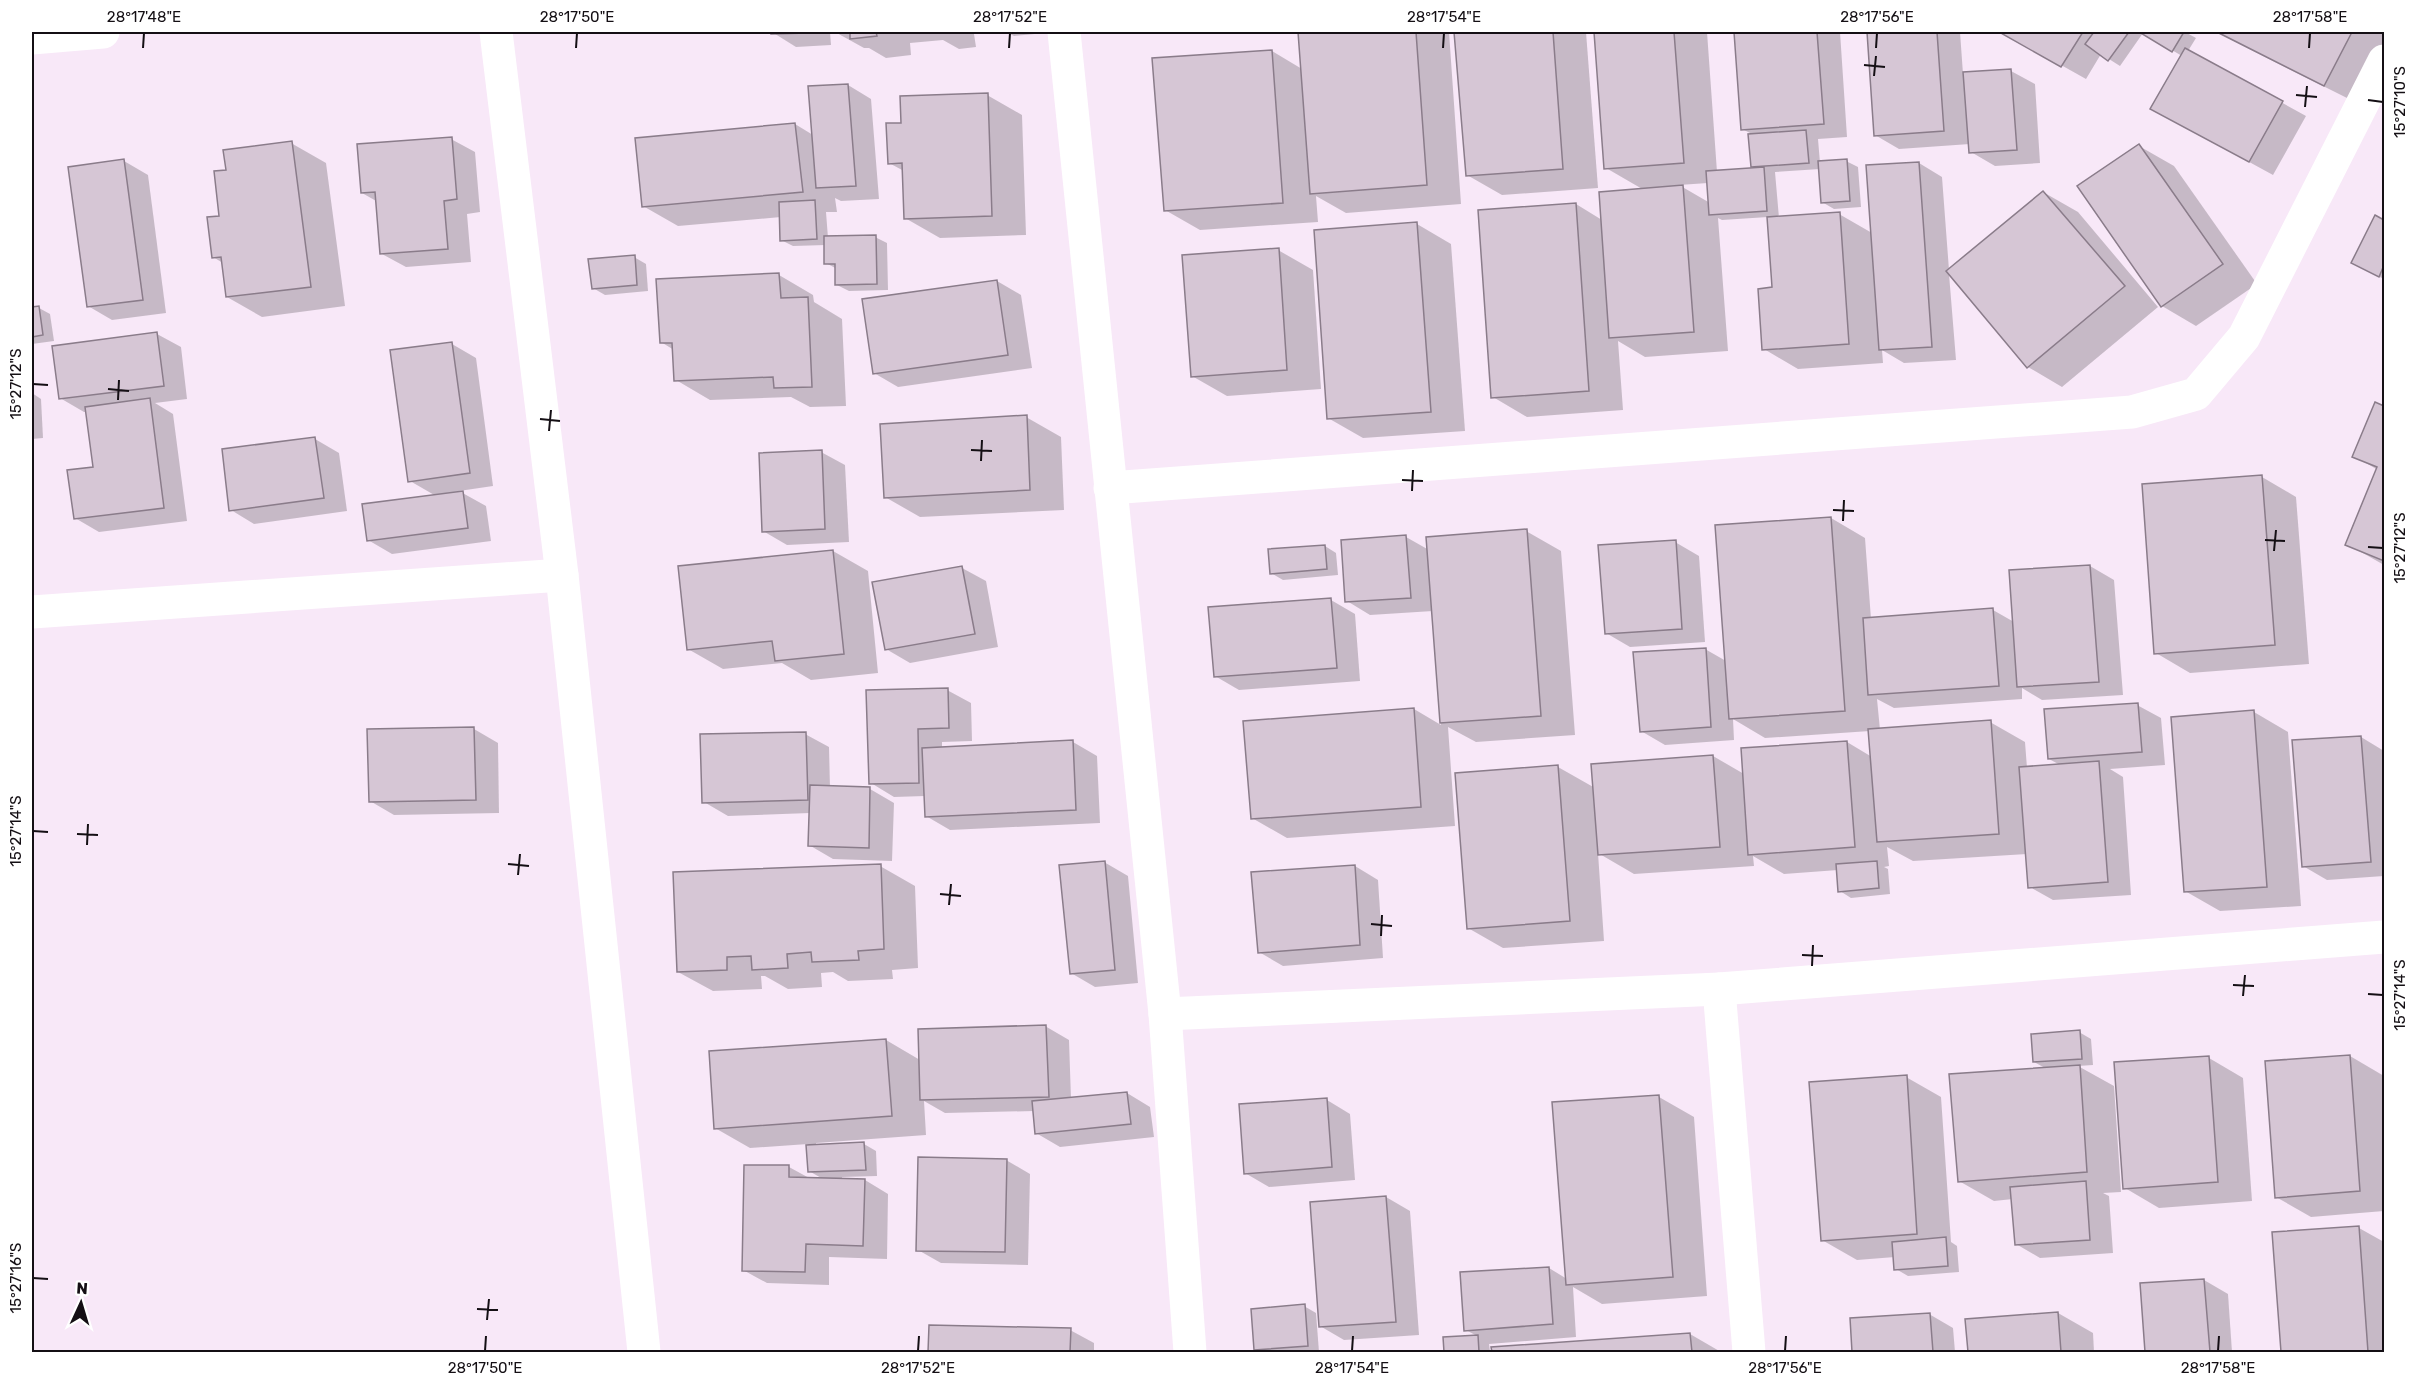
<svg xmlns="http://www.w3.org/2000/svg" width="2416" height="1384" font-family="Rubik,sans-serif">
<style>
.shadow{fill:#0003;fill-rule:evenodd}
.building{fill:#d6c6d5;stroke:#8a7c8a;stroke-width:1.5}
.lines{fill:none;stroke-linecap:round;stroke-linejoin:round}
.minor{stroke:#fff;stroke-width:33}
.ticks{fill:none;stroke:#140f14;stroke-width:2}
.neatline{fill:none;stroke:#140f14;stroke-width:2}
.ticks-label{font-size:15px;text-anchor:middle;fill:#140f14}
</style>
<rect width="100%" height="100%" fill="#f8e8f8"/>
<g class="shadow">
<path d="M772,32H830L831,45L796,47Z"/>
<path d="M835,32H996L974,34L976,47L959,49L943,40L910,43L911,55L886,58L869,48H864Z"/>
<path d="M1006,32H1056L1014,36Z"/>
<path d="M1299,32H1449L1461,204L1346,213L1316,196L1318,222L1200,230L1165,210L1272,51L1302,69Z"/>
<path d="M1456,32H1586L1598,188L1502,195L1467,175Z"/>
<path d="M1596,32H1707L1717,172L1753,169L1750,133L1742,129L1735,32H1840L1847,137L1818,139L1820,163L1846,161L1858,167L1861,207L1834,209L1822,202L1820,169L1775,172L1779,218L1839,214L1872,233L1919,163L1942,177L1949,270L2043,192L2078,212L2158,307L2062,387L2028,367L1949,274L1956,360L1904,363L1882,350L1883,363L1798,369L1764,349L1774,289L1768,217L1722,220L1718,218L1728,351L1645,357L1618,341L1623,410L1527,417L1493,397L1576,204L1602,220L1644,190L1606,168ZM1708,183L1710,203L1679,185Z"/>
<path d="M1868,32H1960L1963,74L2011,71L2035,84L2040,163L1995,166L1971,152L1970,144L1899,149L1875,135Z"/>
<path d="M2002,32H2185L2196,38L2188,51L2306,116L2273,175L2176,122L2182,56L2143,33L2120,66L2101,54L2086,79Z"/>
<path d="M2215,32H2384V55L2359,104Z"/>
<path d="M848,85L871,99L879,199L841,201L835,198L837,212H826L828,238L875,237L887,243L888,290L849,291L837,285V269L826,263V245L793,246L781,240V217L678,226L643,206L795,124L813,135Z"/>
<path d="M987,95L1022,115L1026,235L940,238L905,218L904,171L889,163L903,124Z"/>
<path d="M451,139L475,152L480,212L467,214L471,262L406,267L382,254L378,202L362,193Z"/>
<path d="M291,143L326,163L345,306L262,317L227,297L223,263L213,257L227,171Z"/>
<path d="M2139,146L2174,166L2257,284L2196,326L2162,306Z"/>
<path d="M124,161L148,175L166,313L112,320L88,306Z"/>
<path d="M2375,217L2384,222V279L2364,269Z"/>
<path d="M1417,224L1451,244L1465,431L1363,438L1328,418Z"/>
<path d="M1278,250L1313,270L1321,389L1227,396L1192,376Z"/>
<path d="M634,257L646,264L648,291L605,295L593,288Z"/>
<path d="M779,275L813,295L814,302L842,319L846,406L810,407L791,397L710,400L676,380L674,350L661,342Z"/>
<path d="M997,281L1021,295L1032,368L898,387L874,373Z"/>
<path d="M39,308L50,314L54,341L32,344V309Z"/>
<path d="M157,334L181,347L187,399L155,403L173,414L187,521L99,532L75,518L95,468L87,412H84L60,398Z"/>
<path d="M452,344L476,358L493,486L459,491L486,506L491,541L392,554L368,540L436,496L410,481Z"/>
<path d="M32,393L41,399L43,438L32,439Z"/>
<path d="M2376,404L2384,407V565L2347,544L2378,470L2354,456Z"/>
<path d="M1026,417L1061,437L1064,510L920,517L885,497Z"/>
<path d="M315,439L339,453L347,511L254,524L231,510Z"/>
<path d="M821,452L845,465L849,542L787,545L763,531Z"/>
<path d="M2262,477L2296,497L2309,664L2190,673L2156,653Z"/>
<path d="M1831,518L1865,538L1871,619L1993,610L2014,622L2090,566L2114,580L2123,695L2042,700L2022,688V699L1894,708L1877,699L1880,730L1990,722L2025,742L2027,768L2062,766L2049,759L2137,705L2161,718L2165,765L2110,769L2123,777L2131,895L2053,900L2030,887L2027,854L1913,861L1887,847L1889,866L1884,867L1888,869L1890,894L1851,898L1840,891L1838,870L1784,874L1753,856L1754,866L1634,874L1598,853L1604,941L1503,948L1468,928L1558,767L1595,788L1713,756L1744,774L1847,742L1872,757L1870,731L1765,738L1733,719L1734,740L1665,745L1641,731L1705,649L1726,661Z"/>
<path d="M1526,531L1561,551L1575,735L1476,742L1448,727L1455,826L1287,838L1252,818L1414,709L1441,725L1433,611L1370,615L1347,601L1406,537L1429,550Z"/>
<path d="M1675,542L1699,556L1705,642L1630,647L1606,633Z"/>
<path d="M1325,546L1336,553L1338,575L1283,580L1271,573Z"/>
<path d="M833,551L868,571L878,673L811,680L782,663L723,669L688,649Z"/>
<path d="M962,568L986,581L998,647L910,663L886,649Z"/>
<path d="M1331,600L1355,614L1360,681L1239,690L1215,676Z"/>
<path d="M947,690L971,703L972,741L942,742V749L1073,742L1097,756L1100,823L950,830L926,816L925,796L894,797L871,783Z"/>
<path d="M2254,712L2288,732L2301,906L2220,911L2185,891Z"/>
<path d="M474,729L498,743L499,813L394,815L370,801L368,730Z"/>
<path d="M805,734L829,747L830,788L870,789L894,803L892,861L833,859L809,845L810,813L728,816L704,802Z"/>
<path d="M2361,737L2384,751V876L2327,880L2303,866Z"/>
<path d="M1104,862L1128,876L1138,983L1095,987L1071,973Z"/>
<path d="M880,866L915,886L918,968L892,970L893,979L848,981L833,972L821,973L822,987L788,989L765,976H761L762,989L713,991L678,972Z"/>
<path d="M1355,866L1378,880L1383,958L1283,966L1259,952Z"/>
<path d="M1045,1026L1069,1040L1071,1099L1127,1093L1150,1107L1154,1137L1060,1147L1036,1133L1034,1111L945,1113L924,1101L926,1135L816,1143V1146L864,1144L876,1151L877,1176L842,1177V1180H865L888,1194L887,1259L829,1257V1285L767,1283L743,1270L746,1166L789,1167L811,1179H823L809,1171L808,1144L750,1148L715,1128L710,1052L886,1040L920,1060Z"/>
<path d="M2079,1032L2091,1039L2093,1065L2078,1066L2114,1086L2121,1192L2103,1193L2109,1196L2113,1253L2040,1258L2016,1244L2013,1199L1994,1201L1959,1181L2047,1069L2034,1062Z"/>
<path d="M2350,1056L2384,1076V1211L2311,1217L2276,1197Z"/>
<path d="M2209,1058L2243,1078L2252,1201L2159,1208L2125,1188Z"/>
<path d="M1906,1077L1941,1097L1951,1242L1957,1246L1959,1272L1908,1276L1896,1269L1895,1257L1857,1260L1822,1240Z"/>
<path d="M1659,1097L1694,1117L1707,1296L1602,1304L1573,1287L1576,1337L1489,1344L1490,1352H1446L1444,1339L1477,1336L1466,1330L1549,1268L1567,1279Z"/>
<path d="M1327,1100L1350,1114L1355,1180L1269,1187L1245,1173Z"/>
<path d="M1006,1160L1030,1174L1028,1265L941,1263L918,1250Z"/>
<path d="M1386,1197L1410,1211L1419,1335L1344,1340L1320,1326Z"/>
<path d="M2359,1228L2384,1242V1352H2283L2274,1233Z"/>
<path d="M2204,1280L2228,1294L2232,1352H2147L2142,1284Z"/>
<path d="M1304,1306L1316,1313L1319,1352H1262L1255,1349Z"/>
<path d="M2058,1313L2093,1333L2094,1352H1969L1967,1320Z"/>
<path d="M1929,1314L1953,1328L1955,1352H1854L1851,1320Z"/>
<path d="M930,1327L1070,1330L1094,1343V1352H930Z"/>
<path d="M1690,1334L1721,1352H1493V1348Z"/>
</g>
<g class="building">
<path d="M771,32H808V33L771,34Z"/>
<path d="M850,32H876L877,36L850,39Z"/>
<path d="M1298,32H1416L1427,185L1310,194Z"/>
<path d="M1454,32H1553L1563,169L1466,176Z"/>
<path d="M1594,32H1674L1684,163L1604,169Z"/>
<path d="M1734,32H1817L1824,124L1741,130Z"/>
<path d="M1867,32H1937L1944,131L1874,136Z"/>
<path d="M1999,32H2083L2061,67Z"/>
<path d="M2094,32H2129L2108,61L2085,44Z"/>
<path d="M2139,32H2184L2172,52Z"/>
<path d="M2217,32H2352L2324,86Z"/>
<path d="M2185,48L2283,101L2249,162L2150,109Z"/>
<path d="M1272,50L1283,203L1164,211L1152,58Z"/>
<path d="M2011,69L2017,150L1969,153L1963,72Z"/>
<path d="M848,84L856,186L816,188L808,86Z"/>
<path d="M988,93L992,216L904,219L902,163L888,164L886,123H901L900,96Z"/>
<path d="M795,123L803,192L642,207L635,138Z"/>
<path d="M1806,130L1809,163L1751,167L1748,134Z"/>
<path d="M452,137L457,199L444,201L448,249L380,254L375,192L361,193L357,144Z"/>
<path d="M292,141L311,287L226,297L221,257L212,258L207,217L219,216L214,171L226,170L223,150Z"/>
<path d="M2139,144L2223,264L2161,307L2077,186Z"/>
<path d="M124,159L143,300L87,307L68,167Z"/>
<path d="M1847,159L1850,201L1821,203L1818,161Z"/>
<path d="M1919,162L1932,347L1879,350L1866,165Z"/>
<path d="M1764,167L1767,211L1709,215L1706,171Z"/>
<path d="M1683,185L1694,332L1609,338L1599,192Z"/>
<path d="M2043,191L2125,286L2027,368L1946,271Z"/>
<path d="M815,200L817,239L780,241L779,202Z"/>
<path d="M1576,203L1589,391L1491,398L1478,210Z"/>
<path d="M1840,212L1849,344L1762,350L1758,289L1772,287L1767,217Z"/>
<path d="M2375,215L2384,220V265L2379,277L2351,263Z"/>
<path d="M1417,222L1431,412L1327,419L1314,230Z"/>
<path d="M876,235L877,284L835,285V264H824V236Z"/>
<path d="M1279,248L1287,370L1191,377L1182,255Z"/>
<path d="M635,255L637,285L592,289L588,259Z"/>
<path d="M779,273L781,298L808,297L812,387L774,388L773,377L674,381L672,343H660L656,279Z"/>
<path d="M997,280L1008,355L873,374L862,299Z"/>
<path d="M39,306L43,335L32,337V307Z"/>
<path d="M157,332L164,386L59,399L52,346Z"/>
<path d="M452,342L470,473L408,482L390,350Z"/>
<path d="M150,398L164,508L74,519L67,470L93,467L85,407Z"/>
<path d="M2375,402L2384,406V561L2345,545L2377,467L2352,457Z"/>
<path d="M1027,415L1030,490L884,498L880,424Z"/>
<path d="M315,437L324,498L229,511L222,449Z"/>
<path d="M822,450L825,529L762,532L759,453Z"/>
<path d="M2262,475L2275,645L2154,654L2142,484Z"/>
<path d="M463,491L468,528L367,541L362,504Z"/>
<path d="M1831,517L1845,711L1729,719L1715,525Z"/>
<path d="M1527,529L1541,716L1440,723L1426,537Z"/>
<path d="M1406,535L1411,598L1345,602L1341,540Z"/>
<path d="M1676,540L1682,629L1605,634L1598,545Z"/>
<path d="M1325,545L1327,569L1270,574L1268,549Z"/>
<path d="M833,550L844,654L775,661L772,641L687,650L678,566Z"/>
<path d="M2090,565L2099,682L2017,687L2009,570Z"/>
<path d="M962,566L975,634L885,650L872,582Z"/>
<path d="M1331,598L1337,668L1214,677L1208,607Z"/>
<path d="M1993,608L1999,686L1868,695L1863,618Z"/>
<path d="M1706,648L1711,727L1640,732L1633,652Z"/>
<path d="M948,688L949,728L918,729L919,783L869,784L866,690Z"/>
<path d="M2138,703L2142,752L2048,759L2044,709Z"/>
<path d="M1414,708L1421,807L1251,819L1243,721Z"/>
<path d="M2254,710L2267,887L2184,892L2171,717Z"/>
<path d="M1991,720L1999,834L1877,842L1868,729Z"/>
<path d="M474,727L476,800L369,802L367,729Z"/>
<path d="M806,732L808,800L702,803L700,734Z"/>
<path d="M2361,736L2371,862L2302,867L2292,740Z"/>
<path d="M1073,740L1076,810L925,817L922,748Z"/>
<path d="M1847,741L1855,847L1748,855L1741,748Z"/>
<path d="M1713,755L1720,847L1598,855L1591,764Z"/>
<path d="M2099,761L2108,882L2028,888L2019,767Z"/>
<path d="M1558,765L1570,921L1467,929L1455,773Z"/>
<path d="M810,785L870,787L869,848L808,846Z"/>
<path d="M1105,861L1115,970L1070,974L1059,865Z"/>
<path d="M1877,861L1879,888L1838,892L1836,864Z"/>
<path d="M881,864L884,949L858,951L859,960L812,962L811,952L787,954L788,968L752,970L751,956L727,957V970L677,972L673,872Z"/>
<path d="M1355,865L1360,945L1258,953L1251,872Z"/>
<path d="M1046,1025L1049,1097L920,1100L918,1029Z"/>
<path d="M2080,1030L2082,1059L2033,1062L2031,1034Z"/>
<path d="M886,1039L892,1116L714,1129L709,1051Z"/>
<path d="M2350,1055L2360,1191L2275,1198L2265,1061Z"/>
<path d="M2209,1056L2218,1182L2123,1189L2114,1062Z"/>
<path d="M2080,1065L2087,1172L1958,1182L1949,1074Z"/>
<path d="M1907,1075L1917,1234L1821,1241L1809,1082Z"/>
<path d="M1127,1092L1131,1124L1035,1134L1032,1101Z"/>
<path d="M1659,1095L1673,1277L1566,1285L1552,1102Z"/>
<path d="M1327,1098L1332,1167L1244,1174L1239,1104Z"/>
<path d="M864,1142L866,1170L808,1172L806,1145Z"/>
<path d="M918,1157L1007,1159L1005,1252L916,1251Z"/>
<path d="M744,1165H789V1177L865,1179L863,1246L806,1244L805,1272L742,1271Z"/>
<path d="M2086,1181L2090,1240L2015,1245L2010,1187Z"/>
<path d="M1386,1196L1396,1322L1319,1327L1310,1202Z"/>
<path d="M2359,1226L2368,1352H2281L2272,1232Z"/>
<path d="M1946,1237L1948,1266L1894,1270L1892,1242Z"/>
<path d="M1549,1267L1553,1324L1464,1331L1460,1272Z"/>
<path d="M2204,1279L2210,1352H2145L2140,1283Z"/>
<path d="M1305,1304L1308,1346L1254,1350L1251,1309Z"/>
<path d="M2058,1312L2061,1352H1968L1965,1319Z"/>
<path d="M1930,1313L1933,1352H1852L1850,1318Z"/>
<path d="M929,1325L1071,1328L1070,1352H928Z"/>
<path d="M1690,1333L1692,1352H1492L1491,1347Z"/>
<path d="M1478,1335L1479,1352H1444L1443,1337Z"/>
</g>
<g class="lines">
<g class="minor">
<path d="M496,32L562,575L644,1352"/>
<path d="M1064,32L1165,1014L1190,1352"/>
<path d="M32,38L103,32"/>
<path d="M1110,488L2132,412L2196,394L2244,337L2384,61"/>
<path d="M32,612L562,575"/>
<path d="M1719,989L1749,1352"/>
<path d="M1165,1014L1719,989L2384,937"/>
</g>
</g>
<path class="ticks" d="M143,48L144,33M576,48L577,33M1009,48L1010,33M1443,48L1444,33M1876,48L1877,33M2309,48L2310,33M1864,65L1885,67M1874,76L1876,56M2296,95L2317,97M2368,100L2383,102M2305,107L2307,86M33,384L48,385M108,389L129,391M118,400L119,380M540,419L560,421M549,431L551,410M971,450L992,451M981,461L982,440M1402,480L1423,481M1412,491L1413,470M1833,510L1854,511M1843,521L1844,500M2265,540L2285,541M2368,547L2383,548M2274,551L2276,530M33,831L48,832M77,834L98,835M87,845L88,824M508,864L529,866M518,875L520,854M940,894L961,896M949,905L951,884M1371,924L1392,926M1381,936L1382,915M1802,955L1823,956M1812,966L1813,945M2233,985L2254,986M2368,994L2383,995M2243,996L2245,975M33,1278L48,1279M477,1309L498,1310M487,1320L489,1299M485,1351L486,1336M918,1351L919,1336M1352,1351L1353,1336M1785,1351L1786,1336M2218,1351L2219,1336"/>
<rect width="2416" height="1384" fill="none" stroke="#ffffff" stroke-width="66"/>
<g transform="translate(81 1303) rotate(4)" stroke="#ffffff" stroke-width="4.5" paint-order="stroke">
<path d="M0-4.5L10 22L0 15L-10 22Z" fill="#140f14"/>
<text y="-9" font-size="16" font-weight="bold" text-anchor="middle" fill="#140f14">N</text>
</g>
<rect x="33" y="33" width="2350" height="1318" class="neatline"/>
<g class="ticks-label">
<text x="144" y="22">28°17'48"E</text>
<text x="577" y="22">28°17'50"E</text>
<text x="1010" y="22">28°17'52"E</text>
<text x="1444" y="22">28°17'54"E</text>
<text x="1877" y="22">28°17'56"E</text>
<text x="2310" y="22">28°17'58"E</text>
<text transform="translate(2400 102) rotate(-90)" y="5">15°27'10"S</text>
<text transform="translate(16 384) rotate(-90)" y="5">15°27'12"S</text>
<text transform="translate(2400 548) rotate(-90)" y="5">15°27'12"S</text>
<text transform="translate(16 831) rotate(-90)" y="5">15°27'14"S</text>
<text transform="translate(2400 995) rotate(-90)" y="5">15°27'14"S</text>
<text transform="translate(16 1278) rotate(-90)" y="5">15°27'16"S</text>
<text x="485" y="1373">28°17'50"E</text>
<text x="918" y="1373">28°17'52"E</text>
<text x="1352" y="1373">28°17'54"E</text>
<text x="1785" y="1373">28°17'56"E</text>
<text x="2218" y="1373">28°17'58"E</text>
</g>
</svg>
